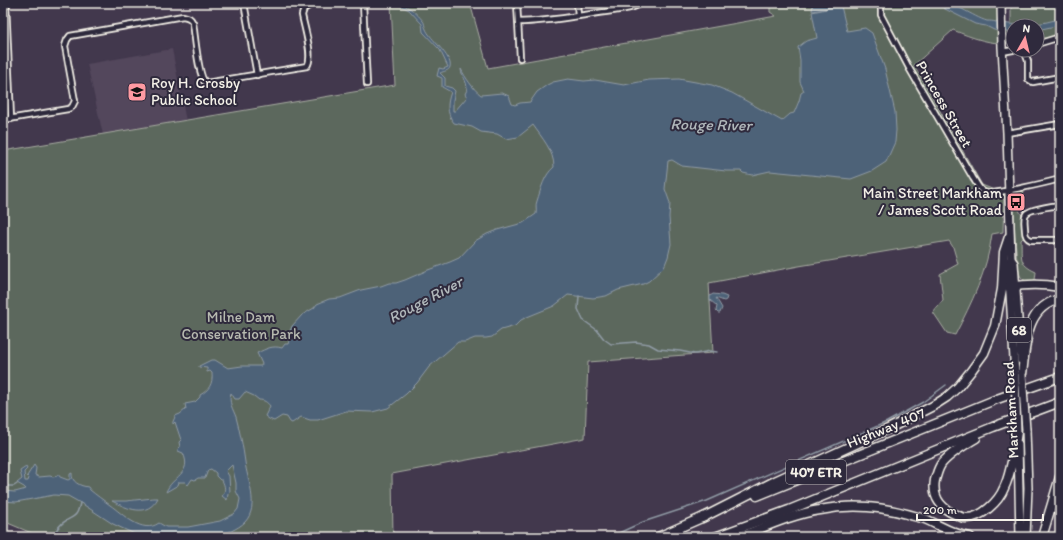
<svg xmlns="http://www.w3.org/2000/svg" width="1063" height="540" font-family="Itim,sans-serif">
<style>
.built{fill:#52465b}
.green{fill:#5c685d;stroke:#a8aca2}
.water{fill:#4d6278;stroke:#909ba5}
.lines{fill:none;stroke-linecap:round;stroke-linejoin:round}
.stream{stroke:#909ba5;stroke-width:1.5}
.minor-casing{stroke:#f4f1e8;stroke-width:8}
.primary-casing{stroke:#f4f1e8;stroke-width:10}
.motorway-casing{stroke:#f4f1e8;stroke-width:11}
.minor{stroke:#2f2a3d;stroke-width:4.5}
.primary{stroke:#2f2a3d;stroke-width:7}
.motorway{stroke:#2f2a3d;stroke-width:8}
.primary-bridge-casing{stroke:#f4f1e8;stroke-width:10;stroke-linecap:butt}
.primary-bridge{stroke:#2f2a3d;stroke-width:7}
.labels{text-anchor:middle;stroke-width:4;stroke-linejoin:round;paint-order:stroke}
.shield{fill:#2f2a3d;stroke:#b9b5b5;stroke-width:1}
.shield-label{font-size:14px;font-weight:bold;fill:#f4f1e8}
.poi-label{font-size:15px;fill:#f4f1e8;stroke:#2f2a3d;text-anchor:start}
.street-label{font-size:15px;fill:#f4f1e8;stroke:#2f2a3d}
.park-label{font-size:15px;fill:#b7bab0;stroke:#2f2a3d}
.water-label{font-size:16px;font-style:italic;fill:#b1b8bb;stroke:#2f2a3d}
</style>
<rect width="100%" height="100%" fill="#42384d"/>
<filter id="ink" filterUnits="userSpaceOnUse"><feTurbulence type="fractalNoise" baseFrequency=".025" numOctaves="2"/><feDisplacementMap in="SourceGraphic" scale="8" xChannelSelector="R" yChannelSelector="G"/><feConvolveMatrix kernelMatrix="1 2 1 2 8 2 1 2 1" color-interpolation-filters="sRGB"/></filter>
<g filter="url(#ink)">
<path class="built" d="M172,49L186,121L103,135L87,64Z"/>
<g class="green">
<path d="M391,3H470L488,68L776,16L770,12V3H998L999,28L1011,29V3H1060V38L1037,40V26H1013V43C991,45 973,38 953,30L914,65L982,185L1004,194L1003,232L992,234C987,272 972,302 955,335L947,333L933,312L943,300L940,274L958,264L953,247L949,241L799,266L709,283L713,353L588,362L585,438L392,474L393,537H41L3,521V151L395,85Z"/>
<path d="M1026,190C1020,197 1015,207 1022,215V227L1024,237L1021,240C1022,258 1018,264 1036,272L1035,280C1031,282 1024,282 1021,277C1015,270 1014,207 1013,194L1017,191Z"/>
</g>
<g class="water">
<path d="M398,3H402C405,6 406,6 409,8C413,10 420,17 423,21C425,23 424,26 426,29C429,38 453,57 450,67C449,71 444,71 440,73L445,78V86L452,88L455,91L453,100V111H455L467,97L465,94C471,85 461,76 461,69C465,77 473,89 481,95L502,93L509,96L512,104L515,105L520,103L530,102L537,92L547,85L553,82L568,79L584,81L595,80L624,85L649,80L679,79L712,85L732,93L782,121L790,114L794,113L799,101L801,93L804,91L800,82V60L798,47L806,41L817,38L812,12L826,9L812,11L813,3H839L840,5L827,8L841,6L847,31L865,28L872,33L885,69L895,112L896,130L895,142L886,162L872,171L851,179L770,171L752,175L743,173L741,171H726L682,166L672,160L668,161L665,189L670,203L669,217L671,244L668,257L664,267L649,281L643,284L618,290L606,296L593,298L568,295L554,306L527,317L521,320L515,326L501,330L492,337L486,338H475L465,342H458L429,367L417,383L406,394L388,408L372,412L346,411L318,420H310L301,417L292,423L290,422L287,417L282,416L274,421L269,419L265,416L270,406C267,402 264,400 259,400L254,396L245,392L239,399H235L231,393C228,402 233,409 236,417C240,432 243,447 245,462C247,480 260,506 245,522C238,529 225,534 215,537H141L113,524L84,505L68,496L54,495L16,502L3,501V491L15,492L26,489L24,487L17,483L22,479L20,471L26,467L27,469L24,472L25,481H28L29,478L27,476L34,465L36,468L35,475L39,477L50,476L53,477L57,476L58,474L60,477L68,480L70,479V474L72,473C71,482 80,486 88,487L90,490C96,495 103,500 110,505C123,514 142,535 159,523L166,527H188L220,521L234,514L238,509L240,499L236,491V483L232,465L226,471L229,476L230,492L228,494L227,500L222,496C226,491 225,486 222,480H220L216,476V473L211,469L208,470L205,478H198L195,480L192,479L188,485L185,482H179L178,485L166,492C172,476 193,474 183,453L178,451V449L180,447L179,442L181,440L175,422L173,424C172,421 175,419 175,416L180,414L186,409L185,404L195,402L200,397V395C209,390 213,384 212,373L210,371L207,372V368L199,367V366L211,360H215L228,368L242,366H261L262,364L257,353C266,349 272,345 282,348L285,344H288L290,338V331L292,326L302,315L314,308L317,304L329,299L340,298L361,290L381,286L389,283H396L405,280L428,270L450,262L459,258L475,241L487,234L497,230L523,223L536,214C537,210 535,205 537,201C541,189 544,175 554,167C554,151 542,138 533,125L518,137L506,139L497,134L481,132L472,127L454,123C446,113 447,103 451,92L442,87V78L437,76L439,68L443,69L448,67L440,50L423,32L422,24L409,10L401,6Z"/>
<path d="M939,3C952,0 973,17 987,21C990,21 993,21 996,22C1018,26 1033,26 1055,20L1056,18L1060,17V25L1037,30V26H1013V33L994,30L986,26L975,24L943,8Z"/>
<path d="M713,294L722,295L727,297L726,300L724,301L716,298L722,308L720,313H718L716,311L717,306L710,300V296Z"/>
<path d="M153,498H158C147,518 128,509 112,501H126Z"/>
</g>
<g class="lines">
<g class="stream">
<path d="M579,296L578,309L583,320L597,330L604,339L611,344L636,342L649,344L658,349L680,351L695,354L710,351L717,352"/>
<path d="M3,484L8,486H14L17,484"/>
<path d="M52,537C55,532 59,525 64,522C75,515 77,517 80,503"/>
<path d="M610,537L643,522L707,501L887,422L923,402L946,385"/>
</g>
<defs>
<g id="minor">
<path d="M6,3L11,119"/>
<path d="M244,3L257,75"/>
<path d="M363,3L367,84"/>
<path d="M517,3L520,58"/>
<path d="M577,3L578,16"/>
<path d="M881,3V15L909,68L973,178C976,182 979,190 984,192C992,196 1049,182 1060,179"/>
<path d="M518,22C547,22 576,16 605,12C616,10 632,10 641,3"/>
<path d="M1037,44L1060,37"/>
<path d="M1024,50L1028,61V79L1033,82L1060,77"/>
<path d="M1002,52L1013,50"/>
<path d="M3,120L68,109L72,107L75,101L65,46L67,40L70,36L183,16C188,17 191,18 193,23C195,34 198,78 206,83L307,66C314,56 304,27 302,15L304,9L313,3"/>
<path d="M1007,133L1060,124"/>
<path d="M1060,205C1053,206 1029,209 1026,214C1023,218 1025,226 1025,230C1025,235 1026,238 1031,240H1060"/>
</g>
<g id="primary">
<path d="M1001,3L1002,47L1007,133L1011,259L1008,262L1015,375"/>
<path d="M1011,259L1014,263L1021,360"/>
<path d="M1026,430L1028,488L1026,537"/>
<path d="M1018,444L1020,537"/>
</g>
<g id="motorway">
<path d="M1009,287C1026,284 1043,284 1060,287"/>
<path d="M1022,374C1026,344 1025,307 1060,299"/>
<path d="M976,438C964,445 951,453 942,463C938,468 937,474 935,480C932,497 941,509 957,515C959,516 963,518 965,518C981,519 999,501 1004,488C1012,471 1014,450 1017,432"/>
<path d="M757,496L997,399L1060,377"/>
<path d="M702,518L775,481L888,429L933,406L947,397L958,387L971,371L984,353L995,326L1002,289L1004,252L1009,237"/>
<path d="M658,537L706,516"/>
<path d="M715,537L789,510L993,427L1060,402"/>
<path d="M739,537C765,527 793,514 820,510C849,504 879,506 907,514C913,516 919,517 925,519C939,525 954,535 970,537"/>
<path d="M1042,537L1060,477"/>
</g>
</defs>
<use href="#minor" class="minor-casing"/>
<use href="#primary" class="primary-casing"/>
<use href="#motorway" class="motorway-casing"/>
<use href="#minor" class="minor"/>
<use href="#primary" class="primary"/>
<use href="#motorway" class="motorway"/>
<defs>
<g id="primary-bridge">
<path d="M1022,374L1026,430"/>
<path d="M1015,375L1017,432"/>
</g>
</defs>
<use href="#primary-bridge" class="primary-bridge-casing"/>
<use href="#primary-bridge" class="primary-bridge"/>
</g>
</g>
<defs>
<symbol id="school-square" viewBox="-11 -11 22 22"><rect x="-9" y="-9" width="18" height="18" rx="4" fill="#ff9aa2" stroke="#2f2a3d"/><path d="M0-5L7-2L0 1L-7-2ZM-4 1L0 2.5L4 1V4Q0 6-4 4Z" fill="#111"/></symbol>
<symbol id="bus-square" viewBox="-11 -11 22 22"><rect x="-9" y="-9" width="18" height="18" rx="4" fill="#ff9aa2" stroke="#2f2a3d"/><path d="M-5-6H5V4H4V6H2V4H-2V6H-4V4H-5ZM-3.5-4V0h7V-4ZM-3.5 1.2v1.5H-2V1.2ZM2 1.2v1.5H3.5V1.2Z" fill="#111"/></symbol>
</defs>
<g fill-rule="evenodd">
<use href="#school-square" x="126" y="81" width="22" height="22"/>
<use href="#bus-square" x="1005" y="191" width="22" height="22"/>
</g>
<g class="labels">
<g class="shield">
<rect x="1007" y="318" width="24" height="24" rx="3"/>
<rect x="786" y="460" width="60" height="24" rx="3"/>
</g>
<g class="shield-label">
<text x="1019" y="335">68</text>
<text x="816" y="477">407 ETR</text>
</g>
<g class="poi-label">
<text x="151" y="88">Roy H. Crosby<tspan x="151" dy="17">Public School</tspan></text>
<text x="1002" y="198" text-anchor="end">Main Street Markham<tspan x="1002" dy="17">/ James Scott Road</tspan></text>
</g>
<g class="street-label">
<text transform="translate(944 104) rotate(60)" y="5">Princess Street</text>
<text transform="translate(1011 410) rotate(-93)" y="5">Markham Road</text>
<text transform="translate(886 428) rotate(-22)" y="5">Highway 407</text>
</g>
<g class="park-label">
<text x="241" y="322">Milne Dam<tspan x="241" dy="17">Conservation Park</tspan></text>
</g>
<g class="water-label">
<text transform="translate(711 124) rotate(1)" y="6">Rouge River</text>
<text transform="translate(425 299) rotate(-28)" y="6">Rouge River</text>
</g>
</g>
<rect width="1063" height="540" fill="none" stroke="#2f2a3d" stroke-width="16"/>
<rect x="8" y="8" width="1047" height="524" fill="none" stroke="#f4f1e8" stroke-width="1.5" filter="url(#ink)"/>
<g transform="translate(1025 38) rotate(8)"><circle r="19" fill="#2f2a3d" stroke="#7e7a81"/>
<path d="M0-3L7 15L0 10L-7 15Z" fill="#ff9aa2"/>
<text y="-6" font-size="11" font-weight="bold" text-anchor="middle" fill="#f4f1e8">N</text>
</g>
<path d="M917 514v6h126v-6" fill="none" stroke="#f4f1e8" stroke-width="2"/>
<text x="923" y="514" font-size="12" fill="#f4f1e8" stroke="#2f2a3d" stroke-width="3" paint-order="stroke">200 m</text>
</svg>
